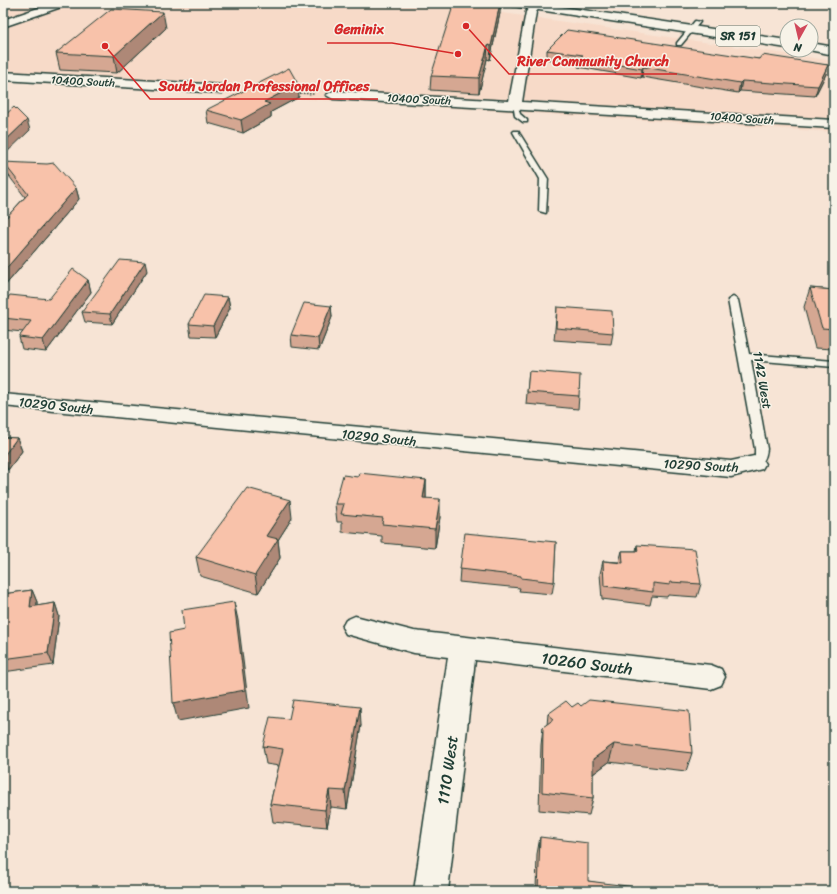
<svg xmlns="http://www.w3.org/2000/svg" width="837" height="894" font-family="Sriracha,sans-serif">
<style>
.built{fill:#f7dac8}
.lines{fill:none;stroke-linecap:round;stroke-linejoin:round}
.service-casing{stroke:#1f3d34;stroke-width:3}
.minor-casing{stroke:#1f3d34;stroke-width:3}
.tertiary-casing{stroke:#1f3d34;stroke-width:3}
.primary-casing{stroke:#1f3d34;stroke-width:3}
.path{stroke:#1f3d34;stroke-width:1.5;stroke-dasharray:1.5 1.5;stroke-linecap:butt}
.service{fill:#f7f3e8;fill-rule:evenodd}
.minor{fill:#f7f3e8;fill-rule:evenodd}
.tertiary{fill:#f7f3e8;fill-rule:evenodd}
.primary{fill:#f7f3e8;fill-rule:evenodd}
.wall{fill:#d5a792;stroke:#1f3d34}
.shaded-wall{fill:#ae8877;stroke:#1f3d34}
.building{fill:#f8c2aa;stroke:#1f3d34}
.labels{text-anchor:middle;stroke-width:3;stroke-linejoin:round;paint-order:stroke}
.far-street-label{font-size:11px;fill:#1f3d34;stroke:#f7f3e8}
.shield{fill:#f7f3e8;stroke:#60746a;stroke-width:1}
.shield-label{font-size:12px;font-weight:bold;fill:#1f3d34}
.street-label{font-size:13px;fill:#1f3d34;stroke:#f7f3e8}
.near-street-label{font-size:16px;fill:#1f3d34;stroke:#f7f3e8}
.leader{fill:none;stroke:#d62828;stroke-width:1.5}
.callout-dot{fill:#d62828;stroke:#f7f3e8;stroke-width:1.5}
.callout-label{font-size:14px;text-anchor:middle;font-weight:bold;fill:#d62828;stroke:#f7f3e8;stroke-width:3;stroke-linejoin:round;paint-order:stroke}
</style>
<rect width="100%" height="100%" fill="#f7e4d5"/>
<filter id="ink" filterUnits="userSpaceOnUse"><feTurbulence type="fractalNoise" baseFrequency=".025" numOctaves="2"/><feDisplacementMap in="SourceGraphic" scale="8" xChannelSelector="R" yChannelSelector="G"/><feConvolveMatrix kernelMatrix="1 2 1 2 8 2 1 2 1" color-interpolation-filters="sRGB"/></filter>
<g filter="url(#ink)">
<path class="built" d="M3,3H434L834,61V132L3,80Z"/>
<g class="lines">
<defs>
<g id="service">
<path d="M686,3H692L688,6Z"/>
<path d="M695,21L700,22L681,45H677V43Z"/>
<path d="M513,103H517L520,114L527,120V122H523L515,116Z"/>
<path d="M514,131H518L548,179L546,213L539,211L540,179L513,132Z"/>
<path d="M733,297L738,300L749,354L834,361V367L751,360L767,449C766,458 763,465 754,468L748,464L755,457V449L728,300Z"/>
</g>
<g id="minor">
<path d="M537,3L541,6L536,12L522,102L834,120V128L333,99L326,95L333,91L509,101L526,12L532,4Z"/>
<path d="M3,72L222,85L228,89L222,93L3,80Z"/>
<path d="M3,394L731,461L754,456L762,459L765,464L762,469L731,477L3,406Z"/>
<path d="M355,616L414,631L711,665L721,669L725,677L721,685L711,689L475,660L448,891H414L448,657L414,653L346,634L342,627L346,620Z"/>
</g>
<path id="tertiary" d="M53,3H68L67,5L3,27V20Z"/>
<g id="primary">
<path d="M508,3H535L787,40V48L513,6Z"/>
<path d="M811,43L834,47V55L809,50H811Z"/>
</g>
</defs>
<use href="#service" class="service-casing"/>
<use href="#minor" class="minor-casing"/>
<use href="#tertiary" class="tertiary-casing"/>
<use href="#primary" class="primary-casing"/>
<path class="path" d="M297,93L314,94"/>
<use href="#service" class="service"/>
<use href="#minor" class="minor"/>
<use href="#tertiary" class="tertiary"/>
<use href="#primary" class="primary"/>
</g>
<g class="wall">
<path d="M500,13L490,60L487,59L479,93L430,90L431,76Z"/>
<path d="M166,28L117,73L60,70L56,53Z"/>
<path d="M547,50L759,59L828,65L826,74L815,96L740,91L738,93L642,77L641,78L578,67L579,64L547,59Z"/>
<path d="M299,97L271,112V117L243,133L208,123L206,110Z"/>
<path d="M3,162L76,188L79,199L3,288V221L25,197L6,172Z"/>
<path d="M147,271L112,324L85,322L82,312Z"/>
<path d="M88,280L91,292L46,352L22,349L19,337L23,332L3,330V304L49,299Z"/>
<path d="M810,288L834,290V349L815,348L804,307Z"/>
<path d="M228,297L230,308L215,337L191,336L189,324Z"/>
<path d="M331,306L332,317L319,350L292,347L291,335Z"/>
<path d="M557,307L613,333L611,344L554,340Z"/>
<path d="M529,371L579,396L578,409L526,404Z"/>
<path d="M3,437L17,438L22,451L8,470L3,469Z"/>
<path d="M358,477L426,480V498L440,517L435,548L382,543V536L342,532V522H337L335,504Z"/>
<path d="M292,518L278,540L280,558L258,593L200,576L196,557Z"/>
<path d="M556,542L554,582L552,594L519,591L520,588L459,582L460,569Z"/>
<path d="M637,545L701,584L697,597L668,595L667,597L652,596L650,605L602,599L600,574L603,561L619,562L622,551H636Z"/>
<path d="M32,590L37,602V606L55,603L59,616L53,665L3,672V594Z"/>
<path d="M581,706L692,753L686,771L609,762L593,774V798L589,815L539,810L541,745L543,727L547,725L548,714L572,707Z"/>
<path d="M361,725L347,809L331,807L327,827L273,822L270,804L279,766L266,764L263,746Z"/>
<path d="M540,837L588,881L644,891H536L537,854Z"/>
</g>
<g class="shaded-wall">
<path d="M500,3H501L500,13L490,60L491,46Z"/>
<path d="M163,12L166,28L117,73L114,56Z"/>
<path d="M488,45L487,59L479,93V78Z"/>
<path d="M828,65L826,74L815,96L818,86Z"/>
<path d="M643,67L642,77L641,78L642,69Z"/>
<path d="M742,81L740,91L738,93L740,83Z"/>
<path d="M298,84L299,97L271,112V117L243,133L241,120L264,102Z"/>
<path d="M27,120L30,130L3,156V143Z"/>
<path d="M76,188L79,199L3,288V272Z"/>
<path d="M145,262L147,271L112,324L110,314Z"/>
<path d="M88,280L91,292L46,352L43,340Z"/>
<path d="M228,297L230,308L215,337L213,326Z"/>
<path d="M331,306L332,317L319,350L318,338Z"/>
<path d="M17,438L22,451L8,470L3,457Z"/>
<path d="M426,480V499L423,498Z"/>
<path d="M440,499V517L435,548V529Z"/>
<path d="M290,500L292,518L278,540L280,558L258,593L255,575L266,536Z"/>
<path d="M32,590L37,602L35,619L30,607Z"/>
<path d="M234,602L238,620L249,708L178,721L173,703Z"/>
<path d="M55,603L59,616L53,665L48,653Z"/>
<path d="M360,707L361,725L347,809L345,791Z"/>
<path d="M614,744L609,762L589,777L593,759Z"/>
<path d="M329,790L331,807L327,827L325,810Z"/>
</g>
<g class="building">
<path d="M454,3H500L491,46L488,45L479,78L431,76Z"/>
<path d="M111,9L163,12L114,56L56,53Z"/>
<path d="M567,30L759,59L762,55L828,65L818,86L742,81L740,83L643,67L642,69L579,58L583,55L547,50Z"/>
<path d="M289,68L298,84L264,102L270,104L241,120L206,110Z"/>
<path d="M14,107L27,120L3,143V117Z"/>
<path d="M3,162L47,164L54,163L76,188L3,272V221L28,194Z"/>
<path d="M120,260L145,262L110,314L82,312Z"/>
<path d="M73,269L88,280L43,340L19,337L31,321L3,318V304L10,295L49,299Z"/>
<path d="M810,288L834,290V329L822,328Z"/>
<path d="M204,295L228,297L213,326L189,324Z"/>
<path d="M304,303L331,306L318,338L291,335Z"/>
<path d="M557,307L612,311L613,333L556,328Z"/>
<path d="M529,371L580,375L579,396L527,392Z"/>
<path d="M3,437L17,438L3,457Z"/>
<path d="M359,473L426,480L423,498L440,499L435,529L382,524L383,518L341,514L344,504H335L343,475L358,477Z"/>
<path d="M247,488L290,500L266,536L278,539L255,575L196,557Z"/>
<path d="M465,533L556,542L554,582L521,578V576L460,569Z"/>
<path d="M637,545L695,549L701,584L670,582V585L653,583V592L604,586L603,561L623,563L622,551H638Z"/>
<path d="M32,590L30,607L55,603L48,653L3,659V594Z"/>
<path d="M234,602L245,690L173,703L169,633L184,630L182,610Z"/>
<path d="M293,700L360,707L345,791L329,790L325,810L270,804L283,749L263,746L270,717L289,719Z"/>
<path d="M589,700L689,711L692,753L614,744L593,759V798L542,792L543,727L554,719L548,714L566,701L572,707L578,703L581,706Z"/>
<path d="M540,837L588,843V881L643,888L644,891H538Z"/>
</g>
</g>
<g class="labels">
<g class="far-street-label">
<text transform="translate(83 81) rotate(3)" y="4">10400 South</text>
<text transform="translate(419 99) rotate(3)" y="4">10400 South</text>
<text transform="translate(742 118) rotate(4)" y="4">10400 South</text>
</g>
<rect class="shield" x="716" y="26" width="44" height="20" rx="3"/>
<g class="shield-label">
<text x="738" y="40">SR 151</text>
</g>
<g class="street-label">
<text transform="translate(763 380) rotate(80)" y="5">1142 West</text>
<text transform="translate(56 405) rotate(6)" y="5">10290 South</text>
<text transform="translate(379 437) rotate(6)" y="5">10290 South</text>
<text transform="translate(701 465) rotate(3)" y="5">10290 South</text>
</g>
<g class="near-street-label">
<text transform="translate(587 663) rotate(7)" y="6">10260 South</text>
<text transform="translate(447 770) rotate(-82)" y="6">1110 West</text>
</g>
</g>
<path class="leader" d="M458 54L392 43H327M466 26L509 74H677M105 46L150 99H378"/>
<g class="callout-dot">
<circle cx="458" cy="54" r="4"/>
<circle cx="466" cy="26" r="4"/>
<circle cx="105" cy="46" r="4"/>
</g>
<g class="callout-label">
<text x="359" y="34">Geminix</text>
<text x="593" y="66">River Community Church</text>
<text x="264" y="91">South Jordan Professional Offices</text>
</g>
<rect width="837" height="894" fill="none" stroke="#f7f3e8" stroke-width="16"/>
<rect x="8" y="8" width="821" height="878" fill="none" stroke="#1f3d34" stroke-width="1.5" filter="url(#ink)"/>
<g transform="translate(799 38) rotate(188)"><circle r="19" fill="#f7f3e8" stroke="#a1aaa0"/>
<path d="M0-3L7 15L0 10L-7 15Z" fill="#d1495b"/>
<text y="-6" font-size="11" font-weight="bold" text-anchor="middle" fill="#1f3d34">N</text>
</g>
</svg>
